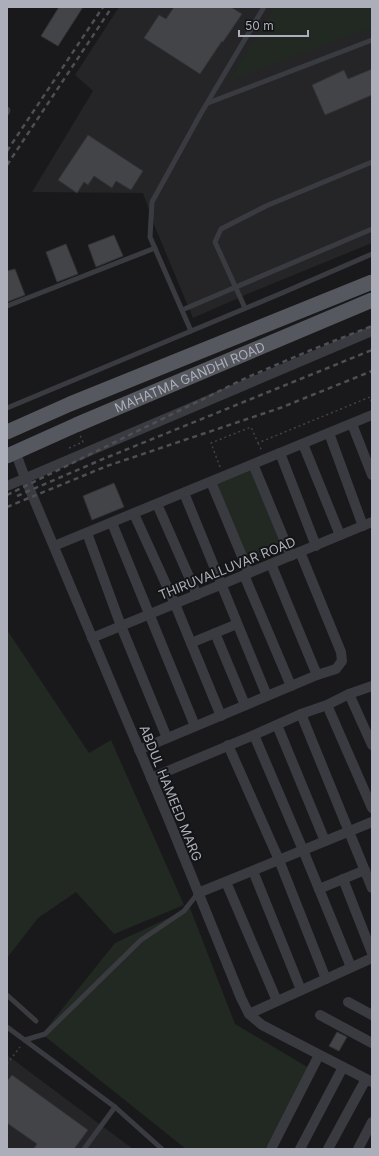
<svg xmlns="http://www.w3.org/2000/svg" width="379" height="1156" font-family="Inter,sans-serif">
<style>
.built{fill:#252528}
.green{fill:#212922}
.building{fill:#434448;stroke:#333337}
.lines{fill:none;stroke-linecap:round;stroke-linejoin:round}
.path{stroke:#404247;stroke-width:1.5;stroke-dasharray:2 3;stroke-linecap:butt}
.lane{stroke:#3a3b40;stroke-width:5}
.street{stroke:#3a3b40;stroke-width:10}
.primary{stroke:#56585f;stroke-width:15}
.rail{stroke:#4d4f55;stroke-width:2.5;stroke-dasharray:5 4;stroke-linecap:butt}
.labels{text-anchor:middle;stroke-width:4;stroke-linejoin:round;paint-order:stroke}
.street-label{font-size:13px;fill:#acafba;stroke:#141416}
</style>
<rect width="100%" height="100%" fill="#19191b"/>
<g class="built">
<path d="M119,7H372V243L252,292L193,318L155,227L143,193L32,192L93,91L75,75Z"/>
<path d="M7,1055L133,1149H7Z"/>
</g>
<g class="green">
<path d="M275,7H372V27L229,81Z"/>
<path d="M252,470L284,547L248,561L216,484Z"/>
<path d="M7,630L89,753L111,740L184,905L114,934L76,892L38,918L7,958Z"/>
<path d="M190,908L235,1024L309,1068L265,1149H186L42,1034L115,943Z"/>
</g>
<g class="building">
<path d="M59,7H83L58,46L41,36Z"/>
<path d="M174,7H231L242,14L223,42L222,41L200,74L144,38L159,15L166,19Z"/>
<path d="M372,69V95L325,115L312,85L344,70L348,79Z"/>
<path d="M88,135L143,171L131,190L116,181L112,188L94,176L88,185L84,182L77,193L58,180Z"/>
<path d="M114,235L123,256L96,267L88,245Z"/>
<path d="M66,244L78,274L57,282L46,252Z"/>
<path d="M15,269L25,295L7,302V271Z"/>
<path d="M114,483L124,507L92,520L83,496Z"/>
<path d="M337,1032L347,1037L339,1051L329,1046Z"/>
<path d="M12,1075L88,1130L74,1149H33L37,1144L7,1123V1081Z"/>
</g>
<g class="lines">
<g class="path">
<path d="M258,443L262,451"/>
<path d="M69,448L83,442L80,435"/>
<path d="M220,467L211,443L251,427L258,443L370,397L372,403"/>
<path d="M7,1064L20,1047"/>
</g>
<g class="lane">
<path d="M208,103L372,40"/>
<path d="M7,109L8,110L7,113"/>
<path d="M7,306L155,248"/>
<path d="M245,308L215,242L221,229L266,206L372,162"/>
<path d="M182,310L372,229"/>
<path d="M191,331L150,237L152,202L200,115L264,7"/>
<path d="M7,408L282,293L372,254"/>
<path d="M7,995L36,1021"/>
<path d="M7,1027L115,1107L162,1149"/>
<path d="M25,1040L45,1034L141,940L184,911L198,893"/>
<path d="M84,1149L115,1107"/>
</g>
<g class="street">
<path d="M352,424L372,475"/>
<path d="M329,433L363,526"/>
<path d="M303,444L340,535"/>
<path d="M15,451L25,478L168,818L241,998L249,1014L262,1025L372,1082"/>
<path d="M280,453L316,546"/>
<path d="M253,464L291,556"/>
<path d="M211,482L249,573"/>
<path d="M7,486L372,331"/>
<path d="M184,493L267,696"/>
<path d="M157,504L197,595"/>
<path d="M134,514L175,604L221,716"/>
<path d="M112,523L195,726"/>
<path d="M87,533L121,626L167,738"/>
<path d="M54,546L372,415"/>
<path d="M271,564L317,675"/>
<path d="M244,575L291,686"/>
<path d="M215,633L245,705"/>
<path d="M92,638L372,522"/>
<path d="M191,643L237,624"/>
<path d="M349,694L372,745"/>
<path d="M327,705L372,808"/>
<path d="M301,714L372,888"/>
<path d="M277,725L325,841"/>
<path d="M254,735L303,850L351,967"/>
<path d="M228,745L279,860L326,979"/>
<path d="M139,750L317,675L336,669L342,661L341,652L300,552"/>
<path d="M151,778L254,735L301,714L327,705L349,694L372,686"/>
<path d="M253,871L301,990"/>
<path d="M343,879L372,953"/>
<path d="M226,882L277,1001"/>
<path d="M319,889L365,870"/>
<path d="M198,893L372,822"/>
<path d="M348,1002L372,1015"/>
<path d="M249,1014L372,958"/>
<path d="M320,1015L372,1043"/>
<path d="M271,1149L319,1055"/>
<path d="M300,1149L343,1067"/>
<path d="M328,1149L366,1079"/>
<path d="M358,1149L372,1122"/>
</g>
<g class="primary">
<path d="M7,432L70,404L372,282"/>
<path id="s1" d="M7,456L76,425L372,300"/>
</g>
<g class="rail">
<path d="M7,151L103,7"/>
<path d="M7,165L112,7"/>
<path d="M7,495L248,377L311,350L372,326"/>
<path d="M17,496L103,459L372,350"/>
<path d="M7,507L107,466L280,408L372,371"/>
</g>
</g>
<g class="labels">
<g class="street-label">
<text dy="5" stroke="none"><textPath href="#s1" startOffset="199">MAHATMA GANDHI ROAD</textPath></text>
<text transform="translate(227 568) rotate(-22)" y="5">THIRUVALLUVAR ROAD</text>
<text transform="translate(171 793) rotate(68)" y="5">ABDUL HAMEED MARG</text>
</g>
</g>
<rect width="379" height="1156" fill="none" stroke="#acafba" stroke-width="16"/>
<path d="M239 30v6h69v-6" fill="none" stroke="#acafba" stroke-width="2"/>
<text x="245" y="30" font-size="12" fill="#acafba" stroke="#141416" stroke-width="3" paint-order="stroke">50 m</text>
</svg>
